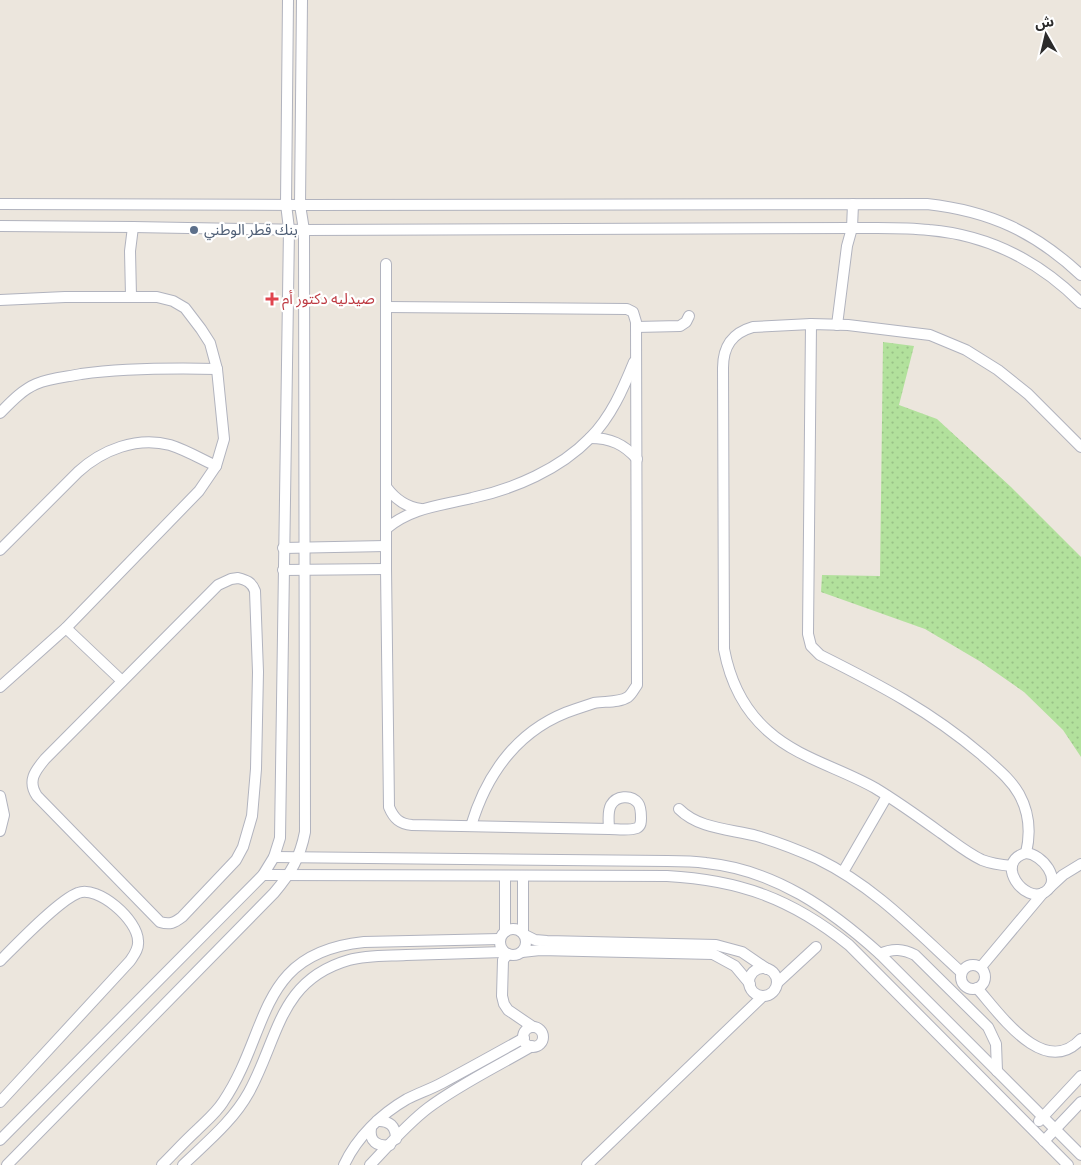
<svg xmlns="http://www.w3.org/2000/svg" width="1081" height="1165" font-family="'Exo 2','Noto Sans Arabic',sans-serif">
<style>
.park{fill:url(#park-dots)}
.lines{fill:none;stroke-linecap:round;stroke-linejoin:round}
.street-casing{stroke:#b1b3be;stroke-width:12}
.street{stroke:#fff;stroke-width:10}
.service-dot{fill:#5c6f8a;stroke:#fff;stroke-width:2}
.health-dot{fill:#e0444e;stroke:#fff;stroke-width:2}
.labels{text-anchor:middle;stroke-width:4.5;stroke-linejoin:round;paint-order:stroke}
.service-label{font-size:15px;fill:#4e5e75;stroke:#fff;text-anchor:start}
.health-label{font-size:15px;fill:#be3a42;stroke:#fff;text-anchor:start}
</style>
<defs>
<pattern id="park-dots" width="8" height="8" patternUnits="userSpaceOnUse" patternTransform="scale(1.25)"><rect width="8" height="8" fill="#b2e19c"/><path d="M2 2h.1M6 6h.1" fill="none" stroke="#99c187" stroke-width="1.8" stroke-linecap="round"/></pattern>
</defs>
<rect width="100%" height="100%" fill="#ece6dd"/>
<path class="park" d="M883,342L914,346L899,405L937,419L1011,487L1081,557V757L1063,730L1024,692L981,662L925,629L821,592L822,575L880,576Z"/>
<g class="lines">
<defs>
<g id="street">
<path d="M0,204L300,205L927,204C990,211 1035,232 1081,275"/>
<path d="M0,226L133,227L304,230L852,228C878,228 904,227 929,230C988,235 1039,261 1081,303"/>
<path d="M386,264V569L389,807C394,819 400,824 412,825L609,829C617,829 629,831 637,828C641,826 641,822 641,818C641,813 641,807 638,803C631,794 616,796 611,805C607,812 609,822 609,829"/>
<path d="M131,296L130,251L133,227"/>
<path d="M0,300L65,297H157L173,301L185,308L201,329L210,343L217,369L224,439L216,466"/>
<path d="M386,307L627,309L633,312L636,322L637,685C634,689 632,694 628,697C619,703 604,701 594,703C588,705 582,707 576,709C520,727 487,772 471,826"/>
<path d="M811,324L808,634L811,646L820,655C880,685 930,711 982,755C995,767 1010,778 1019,794C1029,812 1031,832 1026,853"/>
<path d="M837,325L847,246L852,228L853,204"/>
<path d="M636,327L680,326L686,322L689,316"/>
<path d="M0,413C11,402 22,390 36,384C50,378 67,377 81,374C127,368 171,368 217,369"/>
<path d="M590,438C610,438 624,444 637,459"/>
<path d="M387,488C396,500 406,507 421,509"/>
<path d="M387,528C413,507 440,506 472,498C514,489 560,469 590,438C611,417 623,389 634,362"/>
<path d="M283,548L386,546"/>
<path d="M0,550L78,472C102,450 137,436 170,445C186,450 201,459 216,466L199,491L66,628L0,687"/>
<path d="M283,570L386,569"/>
<path d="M238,578C246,580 252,582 255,591L258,672L256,769L252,816L243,847L236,860L182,917C174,923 170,925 160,922L37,796C27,781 35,771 45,759L218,585L231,579Z"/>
<path d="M66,628L122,681"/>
<path d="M0,796L4,815L0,831"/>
<path d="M679,809C699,829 730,829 757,836C777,842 798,850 818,859C875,887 915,930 961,972"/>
<path d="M1026,853C1042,854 1063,880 1045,892C1025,905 993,862 1026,853Z"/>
<path d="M274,857L667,861C680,861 693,861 706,863C775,870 830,909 880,954L1081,1155"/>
<path d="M1012,866C1001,865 992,864 982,860C967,853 954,842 941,833C919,817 898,802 875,788C840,768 798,758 768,731C743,709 730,681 724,649L723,368C723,346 732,333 753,327L811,324L848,325L930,335L966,350L998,370L1028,394L1081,447"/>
<path d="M843,872L887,796"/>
<path d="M263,875L667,876C740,880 792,899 849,945L1068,1165"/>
<path d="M1050,887L1063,875L1081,864"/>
<circle cx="513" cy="942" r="13"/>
<path d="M505,932V876"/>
<path d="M523,933V876"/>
<path d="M525,935L535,940L547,941L716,945L742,952L767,969"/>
<path d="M522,952L540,950L713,954L735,966L750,984"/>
<path d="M508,954L503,960L502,996L504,1004L508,1010L533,1027"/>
<path d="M880,954C893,948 903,949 915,955L988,1027L996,1044L997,1071"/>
<path d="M0,961C16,945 59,900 78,893C98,885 138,920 138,941C139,949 134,955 130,961L0,1102"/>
<circle cx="973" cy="977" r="12"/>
<path d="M981,967L1043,893"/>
<circle cx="763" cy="982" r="14"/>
<path d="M777,983L816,947"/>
<path d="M977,988C1000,1014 1044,1079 1081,1039"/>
<circle cx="533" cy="1037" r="10"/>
<path d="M377,1121C389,1120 396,1126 396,1139"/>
<path d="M1039,1121L1081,1076"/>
<path d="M371,1128C369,1141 377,1147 390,1145"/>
<path d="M0,1140L263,875L274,857L280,838L289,229L286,204L288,0"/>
<path d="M1044,1141L1081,1102"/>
<path d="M7,1165L274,893C291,873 300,858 305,832L304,230L300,205L302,0"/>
<path d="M162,1165C174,1153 185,1141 197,1130C206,1121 216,1113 223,1102C271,1031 256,953 364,942L500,939"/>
<path d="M183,1165C207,1142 233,1121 249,1092C279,1037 279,980 349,960C367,955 387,956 406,955C439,954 471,953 504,952"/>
<path d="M344,1165C357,1137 381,1114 407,1099C419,1093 431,1089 442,1083C470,1068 497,1053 524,1038"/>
<path d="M370,1165C388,1146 407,1124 428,1108C460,1084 498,1066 532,1046"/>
<path d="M587,1165L763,996"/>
</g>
</defs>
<use href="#street" class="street-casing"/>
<use href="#street" class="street"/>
</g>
<circle class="service-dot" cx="194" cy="230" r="5"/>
<path class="health-dot" d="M269.5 291.5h5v5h5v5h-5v5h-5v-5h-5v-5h5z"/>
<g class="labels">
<g class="service-label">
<text x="204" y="235">بنك قطر الوطني</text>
</g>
<g class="health-label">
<text x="282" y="304">صيدليه دكتور أم</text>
</g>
</g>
<g transform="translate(1046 35) rotate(352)" stroke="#ffffff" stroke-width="4" paint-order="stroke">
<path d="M0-4L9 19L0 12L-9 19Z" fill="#2b2b2b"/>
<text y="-8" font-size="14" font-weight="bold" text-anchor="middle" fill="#2b2b2b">ش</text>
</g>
</svg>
